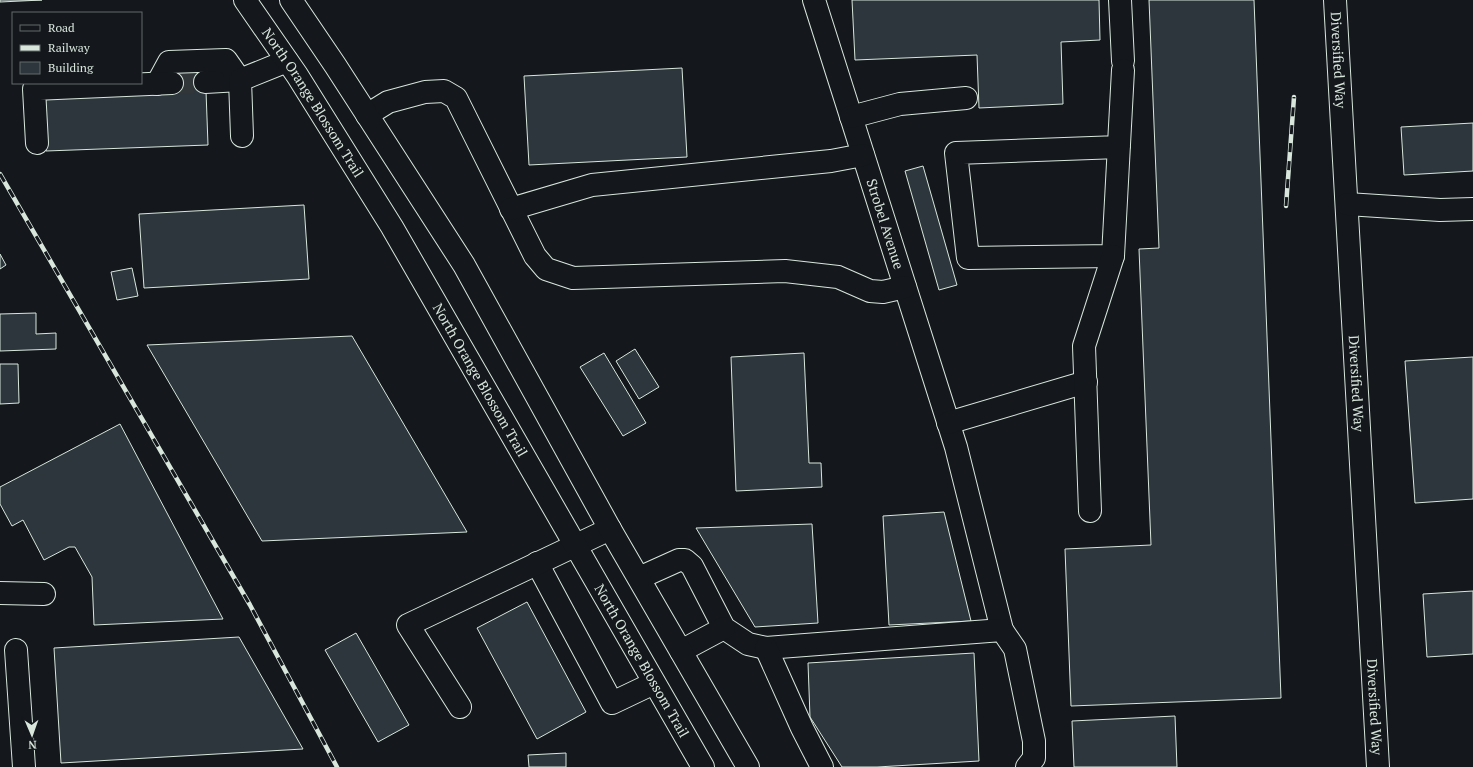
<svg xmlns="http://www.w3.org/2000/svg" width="1473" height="767" font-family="'PT Serif',serif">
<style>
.building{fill:#2c363c;stroke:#d8e6dc}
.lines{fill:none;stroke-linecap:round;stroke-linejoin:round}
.minor-tunnel{stroke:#313739;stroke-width:22;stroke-dasharray:22 11;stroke-linecap:butt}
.minor-casing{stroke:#d8e6dc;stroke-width:24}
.major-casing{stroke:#d8e6dc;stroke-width:24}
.minor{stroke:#14181c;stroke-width:22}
.major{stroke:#14181c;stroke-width:22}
.rail-casing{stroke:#d8e6dc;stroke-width:4.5}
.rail{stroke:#14181c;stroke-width:3;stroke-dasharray:9;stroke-linecap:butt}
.labels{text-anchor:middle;stroke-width:3;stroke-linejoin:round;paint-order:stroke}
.street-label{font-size:14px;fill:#d8e6dc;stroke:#14181c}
</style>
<rect width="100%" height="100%" fill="#14181c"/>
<g class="building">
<path d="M0,0H42L0,2Z"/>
<path d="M852,0H1099L1100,40L1061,42L1063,104L979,108L977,55L855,60Z"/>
<path d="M1149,0H1254L1281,698L1071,706L1065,549L1151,545L1139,249L1159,248Z"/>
<path d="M205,64L208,145L46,151L44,93L172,88L171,65Z"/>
<path d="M682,68L687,157L529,165L524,76Z"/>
<path d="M1473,123V171L1404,175L1401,127Z"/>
<path d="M923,166L957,285L939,290L905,171Z"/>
<path d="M304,205L309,279L144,288L139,214Z"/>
<path d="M0,254L6,265L0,269Z"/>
<path d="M132,268L138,296L117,300L111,272Z"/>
<path d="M36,313V334L56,333V349L0,351V314Z"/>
<path d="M352,336L467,532L262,541L147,345Z"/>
<path d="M635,349L659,387L639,399L616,361Z"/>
<path d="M604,353L646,423L623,436L580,367Z"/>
<path d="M804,353L809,463H821L822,487L736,491L731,357Z"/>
<path d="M1473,357V499L1415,503L1405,361Z"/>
<path d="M0,364H18L19,403L0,404Z"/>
<path d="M120,424L223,619L94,625L92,577L75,547H69L44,560L23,520L12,526L0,504V487Z"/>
<path d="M944,512L971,621L889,625L883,516Z"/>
<path d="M812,524L818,623L755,627L696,528Z"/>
<path d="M1473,591V654L1427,657L1423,594Z"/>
<path d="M527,602L586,712L537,739L477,628Z"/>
<path d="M356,633L409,725L378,742L325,650Z"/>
<path d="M239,637L303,749L61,763L54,648Z"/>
<path d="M974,653L979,761L877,767H842L810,717L808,663Z"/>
<path d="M1175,716L1177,767H1074L1072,721Z"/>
<path d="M566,753V767H529L528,755Z"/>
</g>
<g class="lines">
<path class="minor-tunnel" d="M172,83L205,82"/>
<defs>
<g id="minor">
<path id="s1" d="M814,0L956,447L1002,630"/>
<path d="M1120,0L1123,61"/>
<path id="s2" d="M1335,0L1378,767"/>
<path d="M205,82L240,80"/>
<path d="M157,84L169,62L226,60L240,80"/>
<path d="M367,115L388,102L425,92L444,91L456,98L535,256L546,269L573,278L785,271L838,277L870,291L883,292L905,287"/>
<path d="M851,117L900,104L966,98"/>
<path d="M242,136L240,80L287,61"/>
<path d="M37,143L34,89L172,83"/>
<path d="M1119,147L956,153L968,258L1113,256L1123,70"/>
<path d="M1347,204L1440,210L1473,209"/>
<path d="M511,209L592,185L831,161L863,155"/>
<path d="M948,423L1086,382"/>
<path d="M1090,511L1084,346L1113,256"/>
<path d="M537,563L612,703L654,683"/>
<path d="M639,578L679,560H685L692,566L724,628L748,644L766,648L1002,630L1015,649L1034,741V758L1027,767"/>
<path d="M0,593L44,594"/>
<path d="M766,648L802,728L822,767"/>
<path d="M16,650L24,767"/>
<path d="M681,651L724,628"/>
<path d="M460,707L408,625L610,529"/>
</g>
<g id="major">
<path id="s3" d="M245,0L297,75L392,227L703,767"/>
<path d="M291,0L335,65L464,265L610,529L748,767"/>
</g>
</defs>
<use href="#minor" class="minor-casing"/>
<use href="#major" class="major-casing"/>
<use href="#minor" class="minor"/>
<use href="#major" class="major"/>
<defs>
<g id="rail">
<path d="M0,174L250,605L337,767"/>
<path d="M1286,206L1294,97"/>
</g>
</defs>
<use href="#rail" class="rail-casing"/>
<use href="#rail" class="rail"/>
</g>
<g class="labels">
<g class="street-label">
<text dy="5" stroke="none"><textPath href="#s2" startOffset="60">Diversified Way</textPath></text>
<text dy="5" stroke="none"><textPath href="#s3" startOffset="123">North Orange Blossom Trail</textPath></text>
<text dy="5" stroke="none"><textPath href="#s1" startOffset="235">Strobel Avenue</textPath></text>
<text dy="5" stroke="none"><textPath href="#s3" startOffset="447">North Orange Blossom Trail</textPath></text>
<text dy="5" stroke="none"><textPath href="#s2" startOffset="384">Diversified Way</textPath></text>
<text dy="5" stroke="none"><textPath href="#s3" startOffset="771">North Orange Blossom Trail</textPath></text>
<text dy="5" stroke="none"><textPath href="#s2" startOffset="708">Diversified Way</textPath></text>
</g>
</g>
<rect x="12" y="12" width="130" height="72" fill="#14181c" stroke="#626a69"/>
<rect x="20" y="25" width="20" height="6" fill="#14181c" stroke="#626a69"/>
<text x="48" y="32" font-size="12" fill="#d8e6dc">Road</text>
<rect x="20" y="45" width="20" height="6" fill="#d8e6dc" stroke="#626a69"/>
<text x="48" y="52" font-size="12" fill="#d8e6dc">Railway</text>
<rect x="20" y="62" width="20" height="12" fill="#2c363c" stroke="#626a69"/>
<text x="48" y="72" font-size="12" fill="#d8e6dc">Building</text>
<g transform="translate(32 735) rotate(178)" stroke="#14181c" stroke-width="3" paint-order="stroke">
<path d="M0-3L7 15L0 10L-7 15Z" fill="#d8e6dc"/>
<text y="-6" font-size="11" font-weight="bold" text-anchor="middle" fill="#d8e6dc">N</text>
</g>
</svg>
